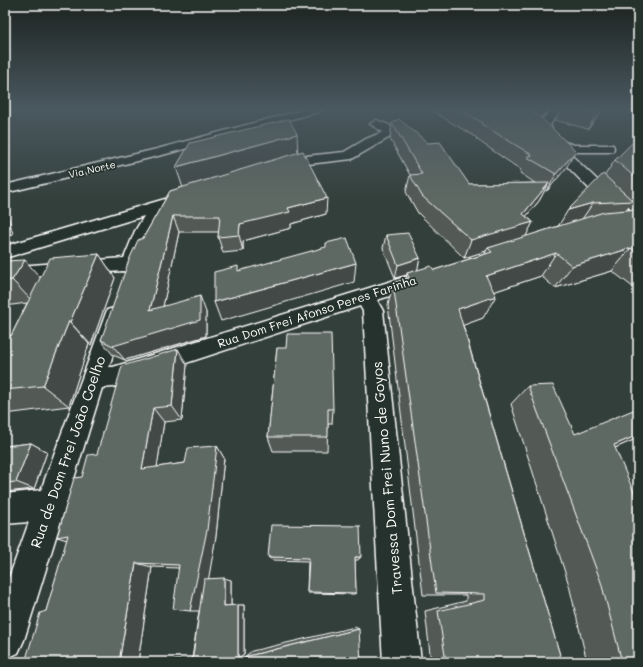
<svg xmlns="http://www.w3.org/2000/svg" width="643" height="667" font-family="Mali,sans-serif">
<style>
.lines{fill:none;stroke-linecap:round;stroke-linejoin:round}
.minor-casing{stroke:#fff;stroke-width:3}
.major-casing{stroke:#fff;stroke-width:3}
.highway-casing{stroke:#fff;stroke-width:3}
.minor{fill:#26332d;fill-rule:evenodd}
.major{fill:#26332d;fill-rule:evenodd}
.highway{fill:#26332d;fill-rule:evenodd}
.wall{fill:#525a56;stroke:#fff;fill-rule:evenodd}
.shaded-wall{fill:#424a46;stroke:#fff}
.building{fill:#5f6964;stroke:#fff}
.labels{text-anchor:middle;stroke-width:3.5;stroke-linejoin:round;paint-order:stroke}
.far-street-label{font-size:10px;fill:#fff;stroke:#26332d}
.street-label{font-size:12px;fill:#fff;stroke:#26332d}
.near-street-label{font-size:14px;fill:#fff;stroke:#26332d}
</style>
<rect width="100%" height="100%" fill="#333f3a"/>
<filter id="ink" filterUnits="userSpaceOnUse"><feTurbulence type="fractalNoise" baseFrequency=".025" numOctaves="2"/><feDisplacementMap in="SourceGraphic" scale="8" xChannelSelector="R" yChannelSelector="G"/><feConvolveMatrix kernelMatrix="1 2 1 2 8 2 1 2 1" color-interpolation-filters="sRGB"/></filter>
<g filter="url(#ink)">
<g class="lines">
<defs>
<g id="minor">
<path d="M552,109H563L550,124L552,128L550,131H542L538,124Z"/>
<path d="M376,120L389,125L397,133L352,159L308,164L278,173L273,172L271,169L273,166L306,156L344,152L366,139L383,132L370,124Z"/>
<path d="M165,199L171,201L173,204L171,207L163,210L151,231L137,271L130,273L123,271L5,279V267L124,258L135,231L144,216L5,258V246Z"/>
<path d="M421,272L428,274L431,279L428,284L377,300L383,311L421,662H383L363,311L360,306L113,387L102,388L24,640L18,653L5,659V589L29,522L5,524V494L41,490L107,310L114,308L121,310L125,316L109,367H113Z"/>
</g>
<path id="major" d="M502,109H514L565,142L574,145H613L614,148L613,151L608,152H568L638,219V233L632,232L554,153L549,143Z"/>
<path id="highway" d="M306,109H322L321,111L166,154L5,193V185L157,149Z"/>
</defs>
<use href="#minor" class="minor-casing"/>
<use href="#major" class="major-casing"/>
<use href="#highway" class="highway-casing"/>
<use href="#minor" class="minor"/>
<use href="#major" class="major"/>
<use href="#highway" class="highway"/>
</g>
<g class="wall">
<path d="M429,109H550L542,117L538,116L566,168L547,191L545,190L539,201L526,216L533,222L525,237L558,226L605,175L615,160L638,139V291L612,271L555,288L541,276L493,292L483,318L463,325L562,662H431L425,611L466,601V595H423L388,305L393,283L406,279L407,275L395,278L383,248L386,235L420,258L417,270H434L485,254L486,251L464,258L418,213L406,192L410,175L390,139L392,123L469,184L535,183L520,173L521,170L476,139L477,138ZM628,207L631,210H625Z"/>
<path d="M561,109H604L588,129L555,120Z"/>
<path d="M298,153L326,214L291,224V228L243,241V251L223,253L218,237L219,232H179L163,306L206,312V336L125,360L113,355L101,340L143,238L170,191Z"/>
<path d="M99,254L115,278L91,345L89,344L69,406L5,414V336H11L27,303L5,306V261L40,278Z"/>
<path d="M277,348L333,409L332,424H328L327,451H273L268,437Z"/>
<path d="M187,365L182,420L164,422L157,467L185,463L217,446L224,458L216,536L208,579L231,580V606L244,605V654L238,658L224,662H159L163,661L192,659L199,611L178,568L152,567L138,662H25L46,611L67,540L57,537L82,477L97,454Z"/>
<path d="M528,386L575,434L638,438L615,448L638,662H587L569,585L511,404Z"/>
<path d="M31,443L47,452L34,489L5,492V446Z"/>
<path d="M268,557H361L358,560H355L356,593L354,594L308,593L307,592L308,561L272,560Z"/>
<path d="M355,627L359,629L244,657L252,651Z"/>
</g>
<g class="shaded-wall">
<path d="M546,109H550L542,117Z"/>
<path d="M601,109H604L588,129L597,113Z"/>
<path d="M297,134L298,156L184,191L176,167Z"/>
<path d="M576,151L566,168L547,191L556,174Z"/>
<path d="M549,183L539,201L518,226L533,222L524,240L488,248L486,251L464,258L471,240L523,214Z"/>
<path d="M327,198L326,214L291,224V228L243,241V251L239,235L240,224L288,208Z"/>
<path d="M593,203L580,222L556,230L568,210Z"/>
<path d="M5,211L8,216L13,234L5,236Z"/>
<path d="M173,216L179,232L159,325L150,310Z"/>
<path d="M631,248L612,271L555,288L572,266Z"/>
<path d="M556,253L541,276L475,298L486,276Z"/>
<path d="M99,254L115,278L91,345L70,322Z"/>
<path d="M420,258L417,272L407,273V275L395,278L398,265Z"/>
<path d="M25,260L44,282L34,303L12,280Z"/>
<path d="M356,263L354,282L221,321L214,302Z"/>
<path d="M200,296L206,312V336L125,360L113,346Z"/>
<path d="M496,296L483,318L448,331L458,309Z"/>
<path d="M69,321L89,344L69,406L43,386Z"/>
<path d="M178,349L187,365L182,420L172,406Z"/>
<path d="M153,408L164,422L155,480L142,469Z"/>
<path d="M638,435V438L587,460L614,445Z"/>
<path d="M31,443L47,452L34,489L16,482Z"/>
<path d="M217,446L224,458L216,536L203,611H190Z"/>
<path d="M136,563L152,567L138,662H119Z"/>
<path d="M224,578L231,580V606H224Z"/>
<path d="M238,605H244V654L238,658Z"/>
</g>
<g class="building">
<path d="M458,109H527L540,117L576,151L556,174L527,157L532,155L481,124L483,123Z"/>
<path d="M578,109H601L597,113Z"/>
<path d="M289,119L297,134L176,167L190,143Z"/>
<path d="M399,119L428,143L440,142L469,184L549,183L523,214L533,222L471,240L422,196L410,175L422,174L392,123Z"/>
<path d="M636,139H638V180L615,160Z"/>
<path d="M303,151L327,198L288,208L290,212L240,224L239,235L218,237L220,216H173L150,310L200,296V320L113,346L101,340L129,260L138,240L143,238L170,191Z"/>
<path d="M603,174L633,201L593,203L568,210Z"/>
<path d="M638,209V254L631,248L572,266L556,253L486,276L496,296L458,309L562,662H446L438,611L485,600V594L436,593L393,283L409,278L407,273L431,266L434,270L492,252L488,248L604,212Z"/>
<path d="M408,233L420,258L398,265L386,235Z"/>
<path d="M347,238L356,263L214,302V272L238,266V271L326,247V243Z"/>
<path d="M99,254L70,322L69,321L43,386L5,390V336H11L50,258Z"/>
<path d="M25,260L12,280L5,281V261Z"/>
<path d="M287,334H331L333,409H328V437H268L277,348H286Z"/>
<path d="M178,349L172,406L153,408L142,469L185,463L188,448L217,446L207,530L190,611L173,609L179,565L136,563L119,662H25L40,613L46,611L68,535L57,537L74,478L82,477L88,455L97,454L122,366Z"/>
<path d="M553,385L575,434L638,408V435L614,445L638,502V662H622L601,582L528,386Z"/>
<path d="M31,443L16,482L5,483V446Z"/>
<path d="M271,525L360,526L361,557H355L356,593L307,592L309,558L268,557Z"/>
<path d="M224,578V606L238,605V658L224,662H192L204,579Z"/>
<path d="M359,629L361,662H243L244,657Z"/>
<path d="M191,661V662H169Z"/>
</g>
</g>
<linearGradient id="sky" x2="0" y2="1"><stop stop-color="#1c2320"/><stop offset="0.54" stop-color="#4a5860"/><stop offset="1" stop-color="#4a5860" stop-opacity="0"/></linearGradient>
<rect width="643" height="202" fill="url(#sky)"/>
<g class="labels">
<g class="far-street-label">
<text transform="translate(92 169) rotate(-13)" y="4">Via Norte</text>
</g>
<g class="street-label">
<text transform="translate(317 312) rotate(-18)" y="4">Rua Dom Frei Afonso Peres Farinha</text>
</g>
<g class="near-street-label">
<text transform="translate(68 452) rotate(-71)" y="5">Rua de Dom Frei João Coelho</text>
<text transform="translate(387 478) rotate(-95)" y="5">Travessa Dom Frei Nuno de Goyos</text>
</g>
</g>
<rect width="643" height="667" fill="none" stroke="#26332d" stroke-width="20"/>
<rect x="10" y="10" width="623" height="647" fill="none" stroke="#fff" stroke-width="1.5" filter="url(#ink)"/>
</svg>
